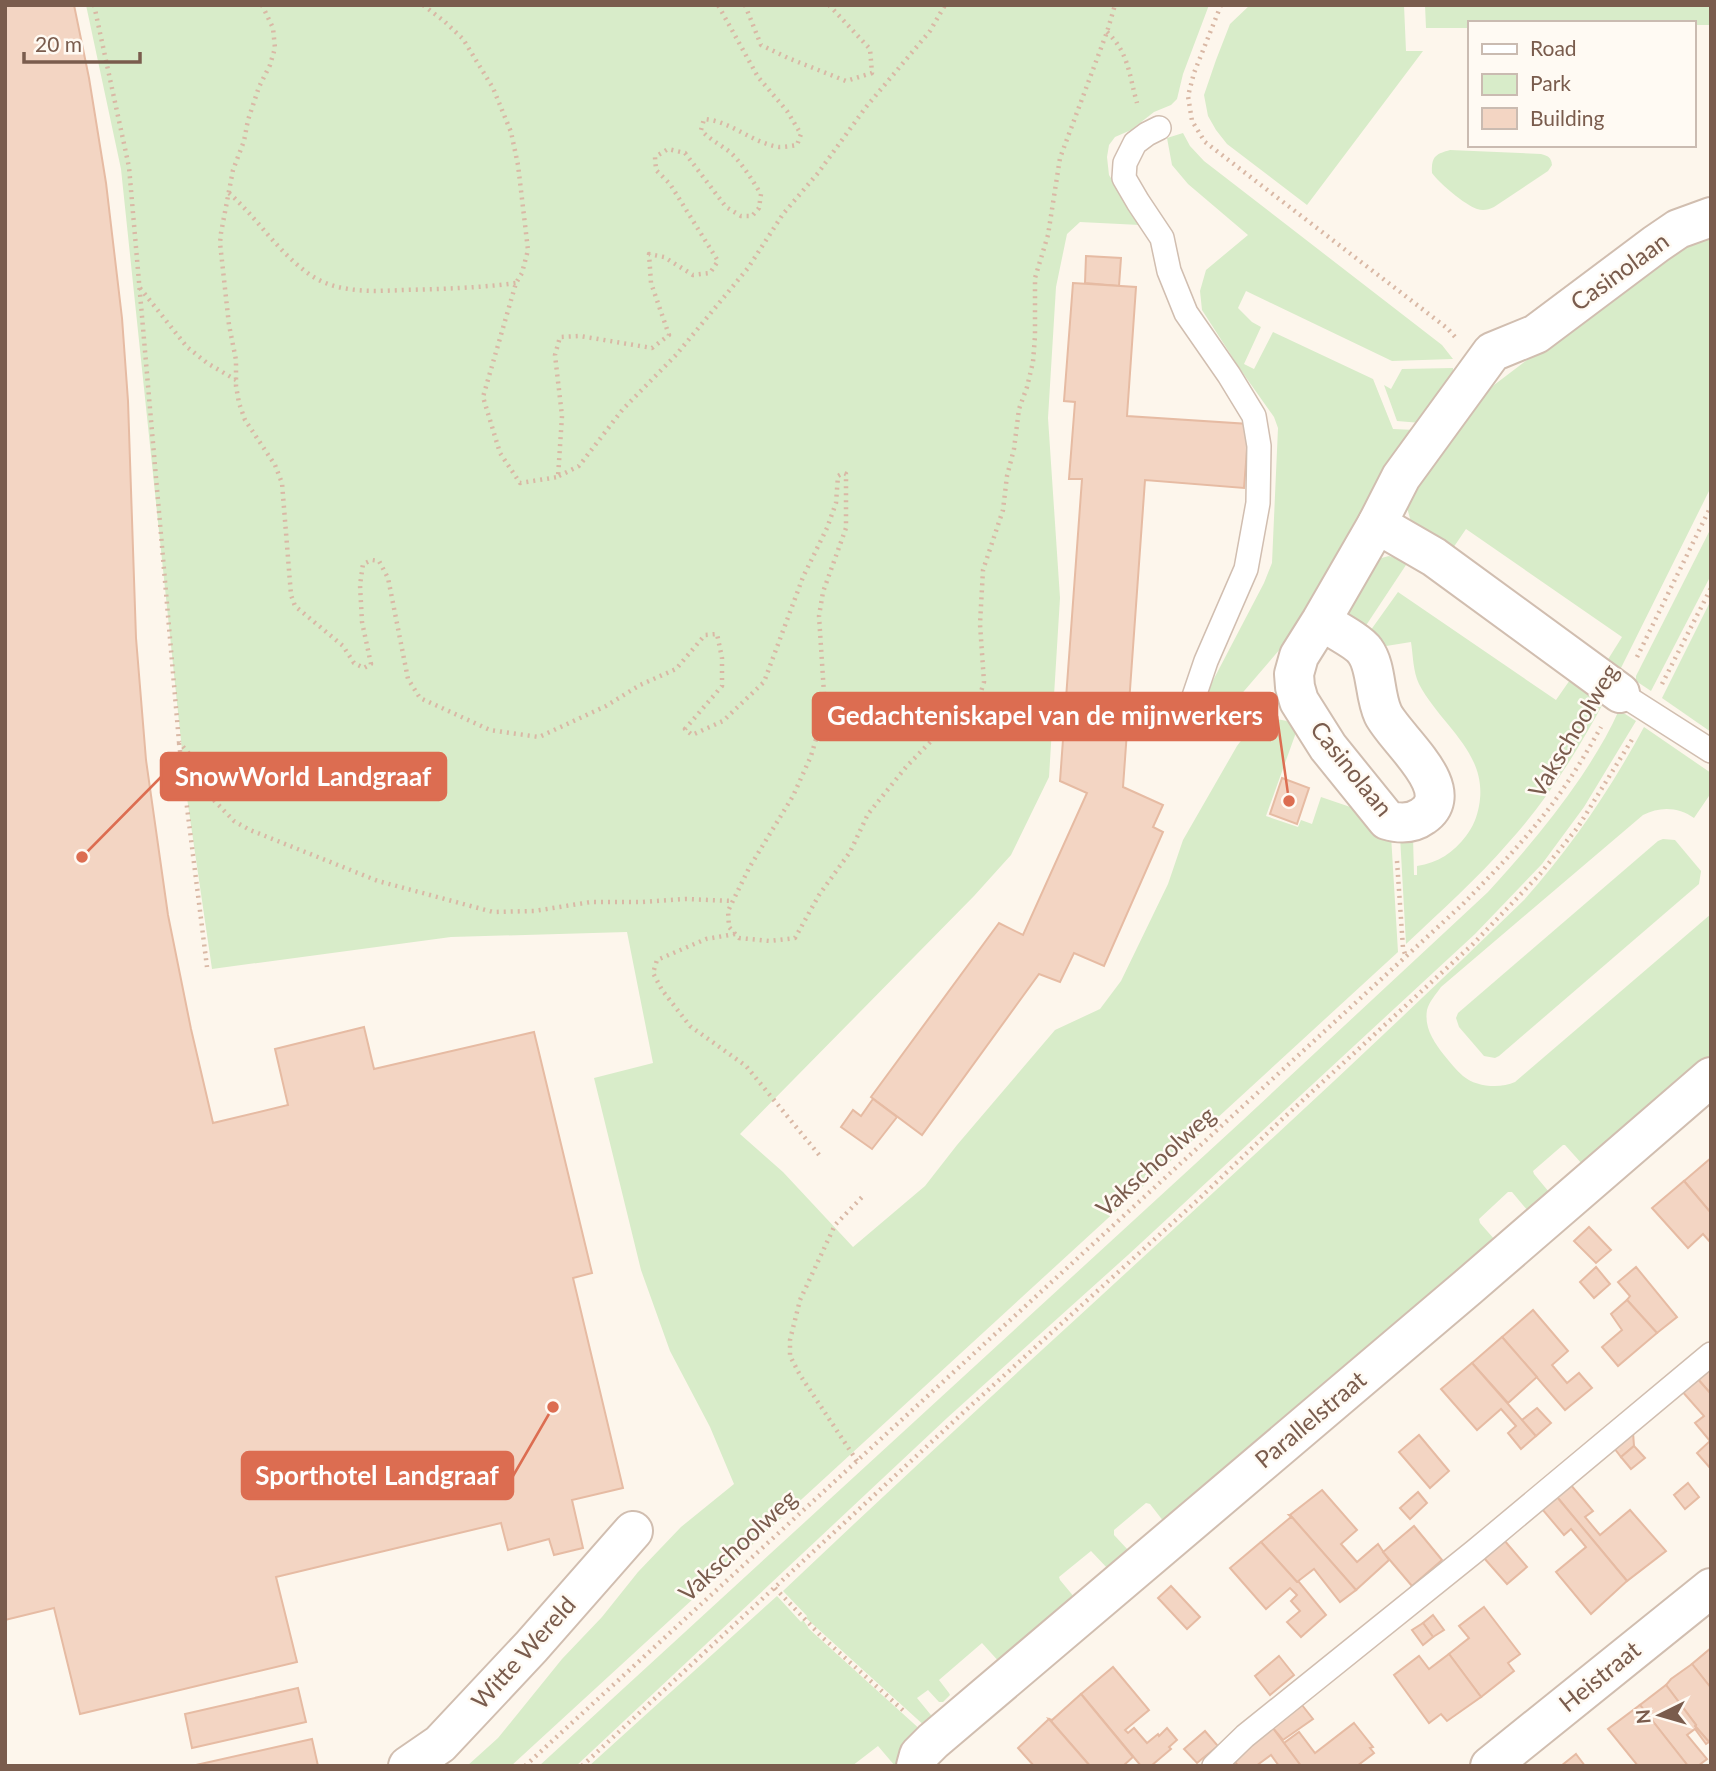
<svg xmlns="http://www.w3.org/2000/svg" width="1716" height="1771" font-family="Lato,sans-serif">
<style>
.green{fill:#d8ecc9}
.building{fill:#f3d5c3;stroke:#e6bba3;stroke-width:2}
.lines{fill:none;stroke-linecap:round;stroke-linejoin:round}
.service-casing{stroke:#d1beb0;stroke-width:26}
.minor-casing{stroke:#d1beb0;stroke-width:42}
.path{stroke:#d9b8a5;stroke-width:4.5;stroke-dasharray:2 5;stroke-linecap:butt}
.service{stroke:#fff;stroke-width:23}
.minor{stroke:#fff;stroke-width:38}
.labels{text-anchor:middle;stroke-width:5;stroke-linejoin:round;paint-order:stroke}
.street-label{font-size:24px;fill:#7a5c4d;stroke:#fffaf3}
.leader{fill:none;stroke:#dc6d51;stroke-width:2.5}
.callout-dot{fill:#dc6d51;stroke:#fffaf3;stroke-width:2.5}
.callout{fill:#dc6d51;stroke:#dc6d51;stroke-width:2.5}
.callout-label{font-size:26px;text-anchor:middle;font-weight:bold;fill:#fff}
</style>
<rect width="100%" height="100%" fill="#fdf6ec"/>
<g class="green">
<path d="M86,5H1209L1183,74L1177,99L1171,105L1154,112L1131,130L1115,137L1109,145L1107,157L1109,175L1140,225L1080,222L1067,234L1056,287L1048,418L1060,598L1049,777L1011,855L974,896L740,1134L783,1172L853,1247L925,1186L957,1145L1055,1030L1100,1009L1121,981L1168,884L1183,840L1237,746C1251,726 1276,710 1298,727L1266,816L1298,827L1301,820L1312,824L1321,797L1365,812L1391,835L1398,952L511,1766H467L498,1738L562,1659L602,1617L638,1572L681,1527L734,1484L710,1427L670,1351L641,1270L594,1078L653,1063L627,932L451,937L212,969L187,798L121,169Z"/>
<path d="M1250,5H1404L1406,51H1423L1307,205L1227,144L1216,130L1208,116L1204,95L1216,60L1230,24Z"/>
<path d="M1425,5H1711V25H1693V23H1469V28H1426Z"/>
<path d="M1183,133L1190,146L1204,161L1442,345L1453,359L1392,361L1246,291L1238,308L1252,322L1261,327L1244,364L1254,369L1273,332L1373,379L1393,429L1415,430L1287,641L1220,719L1211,726L1206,721L1204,712L1208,690L1264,583L1272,563L1278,428L1274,417L1240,369L1202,310L1200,291L1206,270L1248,235L1188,184L1172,165L1167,138Z"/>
<path d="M1450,150L1541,154C1548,156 1551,157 1552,165L1548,171L1494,207C1488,210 1483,211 1477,209C1465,205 1439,183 1432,173C1431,156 1436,154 1450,150Z"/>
<path d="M1711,232V487L1620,670L1607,661L1622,637L1466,529L1451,551L1411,522L1406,504L1413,488L1470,411L1494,385L1663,257Z"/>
<path d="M1453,368V377L1421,423L1397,421L1384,385L1391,389L1402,369Z"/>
<path d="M1711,528V575L1651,691L1636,681V676Z"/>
<path d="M1389,556L1398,559L1406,565L1363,630L1345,615L1374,560Z"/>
<path d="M1398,592L1556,700L1572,677L1605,700C1578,750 1548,799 1509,842C1477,879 1441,911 1406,944L1400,836H1413L1414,875H1417V866C1438,863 1454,852 1466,836C1473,827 1477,817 1479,806C1489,753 1441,726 1419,684C1413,672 1413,655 1411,642L1380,647L1368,634Z"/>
<path d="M1711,600V732L1662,698Z"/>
<path d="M1619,710L1636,721L1584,807L1542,864L1475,934L1128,1255L947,1418L576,1766H539L1243,1120L1488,892C1522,855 1553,818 1581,777C1595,756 1609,733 1619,710Z"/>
<path d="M1644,727L1711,773V793L1694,818C1679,807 1660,806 1643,815L1441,987C1436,994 1429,1002 1427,1010C1424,1028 1434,1042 1444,1055C1450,1062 1456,1070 1463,1076C1476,1087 1500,1089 1515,1082L1711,914V1058L1585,1165H1583L1565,1145H1563L1533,1171L1534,1174L1549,1192L1528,1211L1512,1192H1508L1479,1219L1480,1223L1495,1240L1164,1522L1150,1504L1146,1503L1114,1530V1535L1129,1551L1109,1570L1091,1551L1059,1577L1060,1580L1075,1598L1001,1664L982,1643L939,1680L949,1693L950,1695L943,1702H939L928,1690L917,1698L935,1720L927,1728L806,1618L807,1616L783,1591C1028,1358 1282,1136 1524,900C1572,846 1610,790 1644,727Z"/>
<path d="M1663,839L1675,840L1701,871L1699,884L1499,1056L1495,1058L1484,1056L1459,1027L1456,1018L1458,1013L1658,841Z"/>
<path d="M777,1596L801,1622L803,1620L808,1627V1628L923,1732L902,1766H895L878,1746L852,1766H589Z"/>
</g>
<g class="building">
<path d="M5,5H74L89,78L106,183L122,318L128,401L136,638L146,760L168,915L191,1029L213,1123L288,1105L275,1049L364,1027L374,1069L534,1032L592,1273L573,1278L623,1488L572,1500L583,1548L554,1555L549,1539L508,1550L501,1523L276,1577L297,1662L80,1714L54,1608L5,1620Z"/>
<path d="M1086,256L1121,258L1119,286L1085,283Z"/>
<path d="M1073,283L1136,287L1127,416L1249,424L1244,488L1145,480L1123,787L1163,805L1153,827L1163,832L1104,966L1074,953L1060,982L1039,974L922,1135L871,1097L999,923L1023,935L1087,793L1060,781L1082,479H1069L1075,402L1064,401Z"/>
<path d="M1282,778L1309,788L1297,824L1270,814Z"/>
<path d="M873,1099L897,1117L872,1149L841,1127L853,1110L861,1116Z"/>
<path d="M1711,1158V1213L1684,1181Z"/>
<path d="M1684,1181L1711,1213V1243L1703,1234L1688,1248L1652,1208Z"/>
<path d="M1589,1227L1611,1250L1596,1263L1574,1241Z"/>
<path d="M1596,1267L1610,1284L1594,1298L1580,1282Z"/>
<path d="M1636,1267L1677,1317L1657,1333L1627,1300L1630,1296L1618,1282Z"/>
<path d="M1627,1300L1657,1333L1618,1366L1602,1347L1622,1330L1611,1314Z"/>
<path d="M1533,1310L1568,1351L1552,1365L1567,1383L1579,1373L1592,1388L1565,1410L1502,1337Z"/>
<path d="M1502,1337L1537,1377L1508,1403L1472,1363Z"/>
<path d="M1472,1363L1536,1436L1521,1449L1508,1433L1516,1426L1501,1409L1477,1430L1441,1389Z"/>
<path d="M1711,1365V1394L1696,1377Z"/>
<path d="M1696,1377L1711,1394V1469L1697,1453L1710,1441L1695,1423L1704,1416L1681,1390Z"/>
<path d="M1537,1408L1551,1423L1536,1436L1522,1420Z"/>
<path d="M1633,1432L1634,1446L1621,1457L1614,1448Z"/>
<path d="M1419,1435L1449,1471L1430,1488L1399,1452Z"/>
<path d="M1634,1446L1645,1458L1631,1469L1621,1457Z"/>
<path d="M1688,1483L1699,1497L1685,1509L1674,1495Z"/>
<path d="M1570,1484L1593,1511L1585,1517L1600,1535L1630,1510L1666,1551L1627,1581L1557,1497Z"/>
<path d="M1322,1490L1357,1530L1341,1544L1357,1562L1378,1544L1389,1560L1356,1590L1290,1515Z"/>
<path d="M1418,1492L1427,1503L1410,1519L1400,1508Z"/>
<path d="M1557,1497L1627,1581L1591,1614L1556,1572L1586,1547L1571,1529L1564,1535L1542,1509Z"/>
<path d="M1289,1515H1290L1356,1590L1340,1602L1314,1569L1297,1582L1261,1542L1291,1517Z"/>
<path d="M1414,1526L1442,1560L1412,1586L1383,1552Z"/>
<path d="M1504,1540L1527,1567L1507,1584L1484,1558Z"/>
<path d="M1261,1542L1297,1582H1299L1326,1615L1301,1637L1287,1622L1300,1611L1291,1601L1297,1595L1290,1588L1266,1609L1230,1568Z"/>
<path d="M1171,1586L1200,1617L1187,1629L1158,1598Z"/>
<path d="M1484,1607L1520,1654L1508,1663L1514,1671L1481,1697L1449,1654L1469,1638L1459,1626Z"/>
<path d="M1433,1615L1444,1630L1433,1637L1423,1623Z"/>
<path d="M1423,1623L1433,1637L1423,1645L1412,1630Z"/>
<path d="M1711,1648V1688L1692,1664Z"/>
<path d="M1449,1654L1481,1697L1447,1721L1441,1714L1429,1723L1394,1675L1419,1656L1429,1669Z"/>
<path d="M1279,1656L1294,1675L1270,1695L1255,1676Z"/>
<path d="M1692,1664L1711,1688V1741L1709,1742L1695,1726L1696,1725L1666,1685L1671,1679Z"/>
<path d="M1113,1667L1149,1710L1125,1730L1128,1733L1134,1728L1147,1743L1158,1734L1159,1736L1167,1728L1177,1740L1169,1747L1171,1749L1151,1766H1141L1081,1694Z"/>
<path d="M1666,1685L1696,1725L1695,1726L1709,1742L1706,1744L1695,1729L1687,1735L1707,1759L1698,1766H1688L1640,1705Z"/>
<path d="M298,1688L306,1722L192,1748L185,1714Z"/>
<path d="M1081,1694L1133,1757L1123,1766H1090L1049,1719L1052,1720Z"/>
<path d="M1302,1705L1313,1719L1283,1740L1272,1727Z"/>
<path d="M1640,1705L1688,1766H1638L1608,1729Z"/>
<path d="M1049,1719L1090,1766H1034L1018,1748Z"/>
<path d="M1354,1723L1373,1747L1370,1748L1374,1753L1357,1766H1301L1284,1743L1299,1732L1315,1753Z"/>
<path d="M1272,1727L1301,1766H1279L1271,1755L1256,1766H1238L1232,1757Z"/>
<path d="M1205,1731L1218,1746L1197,1763L1184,1749Z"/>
<path d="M312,1739L318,1766L196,1765Z"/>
<path d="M1576,1754L1585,1766H1561Z"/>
</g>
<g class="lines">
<defs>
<g id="service">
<path d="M1159,128L1147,134L1135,143L1125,163L1124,178L1138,202L1162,238L1169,271L1186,313L1229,375L1254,416L1259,446L1258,503L1246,569L1206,661L1187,717"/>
<path d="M1620,693L1711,751"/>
<path d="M1214,1766L1245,1736L1475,1551L1711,1354"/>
</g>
<g id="minor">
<path d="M1377,524L1434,557L1620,693"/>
<path d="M1321,621C1332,628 1359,642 1365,651C1377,667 1374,695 1383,714C1395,739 1461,790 1423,816C1412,824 1400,824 1387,820L1328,747L1299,701L1295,687L1294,674L1299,656L1321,621L1377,524L1401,477L1492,352L1536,334L1656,244L1678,229L1711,217"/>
<path d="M408,1766L440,1744L531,1647L633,1531"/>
<path d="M916,1766L919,1755L933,1741L1468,1287L1711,1077"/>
<path d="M1490,1766L1711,1588"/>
</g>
</defs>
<use href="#service" class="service-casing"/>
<use href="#minor" class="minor-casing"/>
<g class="path">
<path d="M94,5L129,167L179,742L191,756L203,789L234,821L250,830L378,881L493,912L534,911L591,902H642L685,899L733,901"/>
<path d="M262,5L273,28L275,48L270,65L259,87L248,120L244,141L233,170L221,233L220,243L229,325L236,360V386L239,403L245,420L275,465L282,483L291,595L295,606L343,646L354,663L364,668L371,664L362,622L360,585L363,564L372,560L379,561L388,578L408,679L420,698L490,730L539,737L606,706L640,685L676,669L705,635L717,634L722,658V686L685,729L692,735L723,721L764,682L803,577L827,528L836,503L838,476L843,473L846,474V528L823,592L819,616L825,709L811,756L793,796L749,868L728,911L729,927L739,938L770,941L795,938L819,895L850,852L868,814L906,767L936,736L967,714L979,698L984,682L980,624L983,570L1003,510L1007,476L1014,449L1019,409L1027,387L1033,362L1035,336V278L1048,235L1060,158L1107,32L1115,5"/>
<path d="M423,5L444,21L463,39L493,88L511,132L518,165L528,250L522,273L516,283L483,397L500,453L520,483L558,477L562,416L555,355L560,337L580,336L652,348L669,335L651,283L649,254L664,257L693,275L710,273L718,261L670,184L656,170L655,157L668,149L685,153L726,207L741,216H752L759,208L761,194C752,180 744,166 732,154C722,145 711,141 701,130L704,119C731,121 752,143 779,147C785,147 791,146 797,145L801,134L787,111L758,77L718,5"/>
<path d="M745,5L761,45L788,58L846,81L872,73L870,49L829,5"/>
<path d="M1221,5L1194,73L1188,96L1192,121L1205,142L1447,328L1455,337"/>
<path d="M1107,32C1129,53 1129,75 1137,103"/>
<path d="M229,193C257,218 278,252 309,274C319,281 331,286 343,288C362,292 383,291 403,290C441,289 478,288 516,283"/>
<path d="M140,288L187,347L207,363L236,380"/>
<path d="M559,476L579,466L623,409L676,355L748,268L783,214L818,173L866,107L930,31L945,5"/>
<path d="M1637,657L1711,506"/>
<path d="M1662,684L1711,588"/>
<path d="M179,743L207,967"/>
<path d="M1397,861L1403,948L1406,957"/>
<path d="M735,934L706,939L657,960L653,973L662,990L690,1026L746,1066L820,1156"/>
<path d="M857,1461L800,1375L790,1356V1340L800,1300L835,1225L865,1194"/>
<path d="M775,1588L822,1637L906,1713"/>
<path d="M525,1766L1463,904C1489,877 1516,850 1539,821C1563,792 1583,759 1601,727"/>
<path d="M582,1766L966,1410L1200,1198L1279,1122L1473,944L1540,874L1578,827L1633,738"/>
</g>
<use href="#service" class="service"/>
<use href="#minor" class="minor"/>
</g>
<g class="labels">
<g class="street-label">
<text transform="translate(1620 272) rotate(-36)" y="8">Casinolaan</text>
<text transform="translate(1574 731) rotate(-59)" y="8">Vakschoolweg</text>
<text transform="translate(1351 769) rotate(51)" y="8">Casinolaan</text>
<text transform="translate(1156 1162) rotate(-42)" y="8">Vakschoolweg</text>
<text transform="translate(1311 1420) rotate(-40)" y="8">Parallelstraat</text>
<text transform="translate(738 1546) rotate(-43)" y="8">Vakschoolweg</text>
<text transform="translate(524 1653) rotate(-48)" y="8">Witte Wereld</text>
<text transform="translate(1600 1677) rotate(-39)" y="8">Heistraat</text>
</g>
</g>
<path class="leader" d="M1289 801L1277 716M82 857L161 777M553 1407L513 1476"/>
<g class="callout-dot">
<circle cx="1289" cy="801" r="7"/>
<circle cx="82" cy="857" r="7"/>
<circle cx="553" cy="1407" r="7"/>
</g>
<g class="callout">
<rect x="813" y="693" width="464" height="47" rx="7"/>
<rect x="161" y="753" width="285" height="47" rx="7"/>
<rect x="242" y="1452" width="271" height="47" rx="7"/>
</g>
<g class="callout-label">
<text x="1045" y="725">Gedachteniskapel van de mijnwerkers</text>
<text x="303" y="786">SnowWorld Landgraaf</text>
<text x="377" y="1485">Sporthotel Landgraaf</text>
</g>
<rect width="1716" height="1771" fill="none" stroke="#7a5c4d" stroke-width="14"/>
<rect x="1468" y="21" width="228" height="126" fill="#fffaf3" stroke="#cabbb1" stroke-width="2"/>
<rect x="1482" y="44" width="35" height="10" fill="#ffffff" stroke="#cabbb1" stroke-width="2"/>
<text x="1530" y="56" font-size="21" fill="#7a5c4d">Road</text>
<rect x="1482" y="74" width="35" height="21" fill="#d8ecc9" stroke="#cabbb1" stroke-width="2"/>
<text x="1530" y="91" font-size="21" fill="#7a5c4d">Park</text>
<rect x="1482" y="108" width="35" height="21" fill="#f3d5c3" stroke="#cabbb1" stroke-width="2"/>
<text x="1530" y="126" font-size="21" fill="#7a5c4d">Building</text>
<g transform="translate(1660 1715) rotate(265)" stroke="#fffaf3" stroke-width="5" paint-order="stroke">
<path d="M0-5L12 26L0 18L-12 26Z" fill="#7a5c4d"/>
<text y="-10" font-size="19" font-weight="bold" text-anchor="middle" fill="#7a5c4d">N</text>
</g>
<path d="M24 52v10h116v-10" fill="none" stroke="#7a5c4d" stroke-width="3.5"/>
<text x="35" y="52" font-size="21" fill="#7a5c4d" stroke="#fffaf3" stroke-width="5" paint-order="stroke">20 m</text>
</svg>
